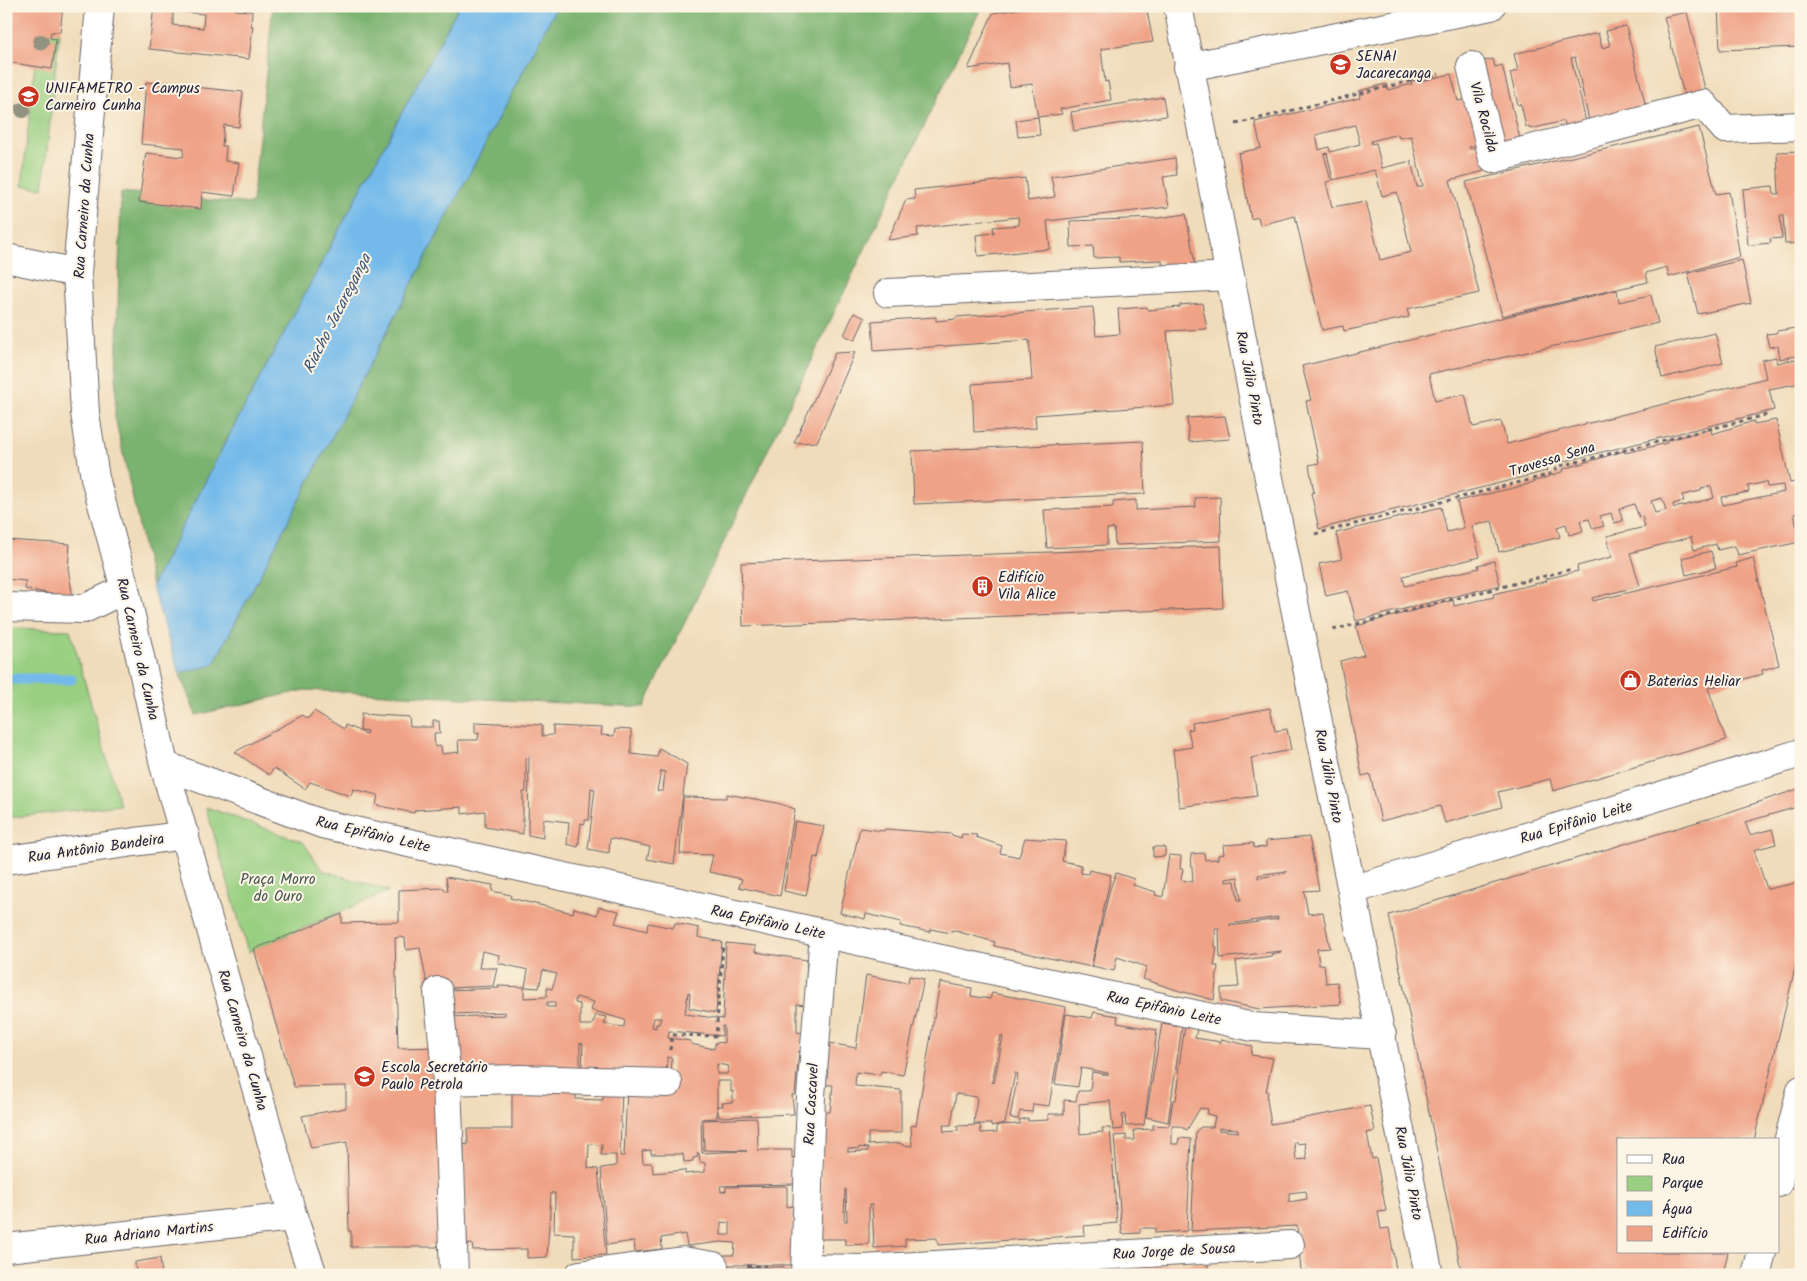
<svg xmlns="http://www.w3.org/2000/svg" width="1807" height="1281" font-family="Kalam,sans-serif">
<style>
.green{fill:#98cf81;stroke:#5d785e}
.forest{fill:#7ab26f;stroke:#4e6a55}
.water{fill:#73baea;stroke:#4a6e92}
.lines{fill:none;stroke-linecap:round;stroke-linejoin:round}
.stream{stroke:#73baea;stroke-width:11}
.building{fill:#efa286;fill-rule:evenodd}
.minor-casing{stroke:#6a6367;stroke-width:30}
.major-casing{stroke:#6a6367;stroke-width:30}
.path{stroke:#6a6367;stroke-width:3;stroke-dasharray:4 4;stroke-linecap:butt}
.minor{stroke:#fff;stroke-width:28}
.major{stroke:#fff;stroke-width:28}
.tree{fill:#929280}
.labels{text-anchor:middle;stroke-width:4;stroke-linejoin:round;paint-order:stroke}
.poi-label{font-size:15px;fill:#22223b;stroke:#fcf5e5;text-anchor:start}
.street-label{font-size:15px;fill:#22223b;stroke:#fcf5e5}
.park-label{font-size:15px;fill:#455650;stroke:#fcf5e5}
.water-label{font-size:16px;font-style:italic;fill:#3e5778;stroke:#fcf5e5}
</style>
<rect width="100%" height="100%" fill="#fcf5e5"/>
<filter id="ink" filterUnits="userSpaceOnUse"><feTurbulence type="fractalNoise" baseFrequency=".02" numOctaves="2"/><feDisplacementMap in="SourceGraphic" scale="10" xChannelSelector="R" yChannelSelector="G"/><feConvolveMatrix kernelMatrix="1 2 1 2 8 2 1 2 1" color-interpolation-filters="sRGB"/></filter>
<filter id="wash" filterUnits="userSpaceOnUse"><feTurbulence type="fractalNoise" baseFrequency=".0096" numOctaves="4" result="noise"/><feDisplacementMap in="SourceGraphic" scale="20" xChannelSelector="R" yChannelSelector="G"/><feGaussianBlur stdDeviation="1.12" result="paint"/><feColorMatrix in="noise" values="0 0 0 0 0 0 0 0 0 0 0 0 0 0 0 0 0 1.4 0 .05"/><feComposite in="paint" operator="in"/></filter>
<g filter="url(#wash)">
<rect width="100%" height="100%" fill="#f0dcba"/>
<g class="green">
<path d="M41,6H62L43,188L22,186Z"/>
<path d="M6,628L70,630L120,805L6,818Z"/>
<path d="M206,807L303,842L322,870L389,891L248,952Z"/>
</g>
<g class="forest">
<path d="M273,6H459L222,449L152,586L115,417L121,192L252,204Z"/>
<path d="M557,6H982L644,707L305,690L196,715L179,673L213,665Z"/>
</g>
<path class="water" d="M459,6H557L213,665L179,673L152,586L222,449Z"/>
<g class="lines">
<path class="stream" d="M6,679H71"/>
</g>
<g id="blocks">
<g class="building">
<path d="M6,6H63L60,32H51L50,38L56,39L52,69L6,62Z"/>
<path d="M154,6H236L235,10L252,11L251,26H253L249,59L149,49ZM173,11L204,14L203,28L173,25Z"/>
<path d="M1036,6H1146L1153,42L1101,49L1105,82L1108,81L1111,100L1060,109L1062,114L1038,117L1032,84L1010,87L1007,63L968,69L993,13Z"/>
<path d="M1718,6H1801V47L1720,50Z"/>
<path d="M1687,12L1707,98L1686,103L1664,17Z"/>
<path d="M1626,26L1646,107L1589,121L1575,57L1571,58L1586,122L1566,127L1564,121L1530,129L1529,127H1526L1521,104L1518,105L1510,73L1518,71L1514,54L1598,33L1602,48L1610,46L1606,31Z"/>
<path d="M1493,59L1495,67L1502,65L1520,139L1499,143L1479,62Z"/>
<path d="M1451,74L1458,101L1474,98L1477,145L1469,147L1470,149L1482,146L1488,170L1450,180L1479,293L1407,309L1409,317L1344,331L1343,326L1322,330L1295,216L1260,225L1258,217L1251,219L1238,153L1261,148L1255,122L1360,98L1359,91L1386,84L1388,90L1412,84L1411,81L1421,79V81ZM1355,125L1360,144L1330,152L1329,147L1319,150L1316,135ZM1398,134L1399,138L1411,136L1423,186L1417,187L1411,161L1382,168L1376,143L1371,144V141ZM1327,153L1333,180L1375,170L1382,196L1397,192L1411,252L1380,260L1366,201L1332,207L1326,182L1331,181L1324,154Z"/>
<path d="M146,82L243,92L239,127L224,125L222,146H226L225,161L239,163L234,196L202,192L201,209L139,202L146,153L183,157L184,148L141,144Z"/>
<path d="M1163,97L1166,116L1074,131L1071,112Z"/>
<path d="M1038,117L1040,135L1018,137L1016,120Z"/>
<path d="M1699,127L1716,194L1729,192L1740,257L1669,277L1667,267L1646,273L1648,282L1502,316L1466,182Z"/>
<path d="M1801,151V243L1785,244L1783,215H1780L1782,238L1770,239L1771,243L1748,245L1743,189L1773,186L1774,194H1779L1777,152Z"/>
<path d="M1175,158L1177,175L1163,177L1169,207L1047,221L1050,249L978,256L976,235L994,233L993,227L1019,225L1018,217L917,228L918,236L888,240L906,200L915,199L914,190L1025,178L1028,201L1055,197L1051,176Z"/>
<path d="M1186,214L1195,264L1163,268L1162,261L1160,260L1119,262V257L1094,258L1093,246L1071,247L1070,221L1158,218Z"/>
<path d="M1742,260L1751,303L1698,314L1688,273Z"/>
<path d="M1617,290L1619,302L1651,295L1658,323L1429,374L1435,401L1465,394L1473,427L1501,421L1507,444L1766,378L1762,360L1776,357L1777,363L1801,358V383L1769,389L1774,410L1545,466L1547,471L1319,529L1311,493L1314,492L1309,465L1319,463L1306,401L1311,400L1302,366Z"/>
<path d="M1202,303L1207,329L1167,331L1174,405L1035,415L1036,428L974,432L972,384L1032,380L1029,340L874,351L872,321L936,317V321L956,319V317L1093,307L1096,336L1120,334L1118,309L1147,307L1148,310L1180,307V305Z"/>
<path d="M854,313L865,318L855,340L844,335Z"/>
<path d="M1801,327V355L1780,359L1778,346L1769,347L1766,334L1776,333L1777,331Z"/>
<path d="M1715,333L1723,363L1662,378L1655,347Z"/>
<path d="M855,352L817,442L794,443L835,353Z"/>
<path d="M1225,416L1230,439L1189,442L1187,418Z"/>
<path d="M1776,420L1790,483L1801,481V525L1797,513L1794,514L1800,542L1738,555L1735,546L1718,550L1716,544L1694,550L1691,537L1630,553L1640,586L1592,598L1593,601L1737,567L1736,563L1753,558L1779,665L1762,670L1763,674L1708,688L1726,740L1553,791L1550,779L1498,792L1502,807L1445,823L1440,806L1381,821L1370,774L1362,776L1340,661L1364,655L1356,626L1453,600L1454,606L1494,597L1493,594L1547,581L1546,579L1578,571L1577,566L1612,557L1607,536L1645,527L1642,516L1639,517L1634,504L1619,509L1623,521L1614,523L1611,513L1600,516L1604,526L1593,529L1589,519L1580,521L1583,531L1569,535L1566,524L1557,527L1560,537L1499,552L1492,521L1472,526L1480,557L1403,576L1405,586L1479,568L1478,565L1494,561L1500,585L1356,621L1348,591L1326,596L1319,564L1342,559L1336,533L1441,507L1447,532L1464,528L1457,501L1522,486L1564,471L1563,469L1624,451L1625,453L1667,443V440L1711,429L1712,434L1754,421V424ZM1766,482L1767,487L1783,485L1784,492L1723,505L1721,497L1749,492L1748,486ZM1711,486L1714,498L1674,508L1673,504L1684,501L1682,495L1701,491V489ZM1662,498L1666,510L1655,513L1651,501Z"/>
<path d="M1143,441L1145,494L914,504L912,451Z"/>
<path d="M1220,497L1221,541L1115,545L1114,528L1107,529V545L1047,548L1044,510L1113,507V502L1136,500V510L1196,507L1195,498Z"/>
<path d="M6,540L70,544L68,568L73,598L25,589L26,581L6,579Z"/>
<path d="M1221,546L1223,608L743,626L741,563Z"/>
<path d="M1711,551L1716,568L1686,575L1682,558Z"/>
<path d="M1270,708L1275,731L1287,729L1291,750L1251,758L1257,796L1179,807L1173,750L1192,747L1188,730L1193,729L1192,723Z"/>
<path d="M314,711L344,729L345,725L366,734L367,731L360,730L361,714L409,717L410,727H433V721H439L440,733H434L435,747L441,746L442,754L459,752L458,740H478L479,732L475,733V722L542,725V736L553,735V726L602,728L601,735L614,736L615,729L631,730V754L657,757L659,748L687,764L674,864L647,859L650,847L610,838L609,853L588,849L595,789L591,788L589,820H585V824L581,823L578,847L567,844L569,822L543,819V838L528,835L529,757L526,758V792H523V834L485,827V811L462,814V807L415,810L414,813L376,805L378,795L353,789L351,796L310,782L305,789L274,768L269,775L235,752L303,715L308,719ZM661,771L665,772L663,791H657Z"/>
<path d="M1801,788V806L1745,822L1750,835L1772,829L1776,844L1754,850L1767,889L1801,882V943L1754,1140H1618V1252H1728L1723,1275H1462L1389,915L1717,816Z"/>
<path d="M727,794L777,803L795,809L780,896L739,887L742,879L709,872L713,855L680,854L683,797L726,798Z"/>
<path d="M795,821L824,826L818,858L814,857L806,896L784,891Z"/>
<path d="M860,828L884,831L885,829L952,834V835L961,838L962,834L977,835L976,837L1002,846L1000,853L1019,857L1025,838L1066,841L1062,861L1081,865V873L1088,874L1089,870L1111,875L1091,967L994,946L995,942L952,930L951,933L930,929V932L900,926L901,922L866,914L865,919L840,913Z"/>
<path d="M1309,837L1319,890L1304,891L1308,914L1323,912L1330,948L1317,949L1319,965L1324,964L1326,983L1337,982L1341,1004L1259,1009L1221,1001V988L1239,987L1236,961L1272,956L1271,954L1281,952V951L1220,958L1219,929H1215V947H1217L1214,966H1218L1214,1000L1180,991L1143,979L1147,967L1117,957L1114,971L1092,966L1110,889L1116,873L1134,879L1133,885L1156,892L1155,895L1163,897L1169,855L1181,856L1180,869H1183L1181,880L1193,882L1191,854L1204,853L1205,860L1218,859V855L1224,854L1223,845L1253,843L1254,848L1266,847V841ZM1286,871V873L1258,878V875ZM1238,877L1241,900H1238L1235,881L1226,882V879ZM1278,917V919L1230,926V924Z"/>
<path d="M1153,847H1165V856L1153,857Z"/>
<path d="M446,877L493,885L492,891L511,895L510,898L573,913L574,908L597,915L599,907L619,911L615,923L647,931L648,923L673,928L675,923L699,928L698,937L722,942L716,1013L689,1008L690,993L688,992L685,1014L723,1019L726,943L756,946L755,952L807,960L805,1005L797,1004V1032L803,1033L801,1052L799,1051L795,1095H792L794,1114L719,1117L717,1106H723L722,1103L733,1102V1091L731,1092V1081H717V1118L701,1119L702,1153L747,1151L704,1150L703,1120L757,1118L758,1150H792V1158H795V1184L720,1186L721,1192L726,1191V1187L787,1186V1207L793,1206L794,1212L792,1265H724V1255H734L735,1243L721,1242L687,1246L685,1234L661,1238L662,1249L635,1252L634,1241L607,1245L601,1168L616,1166V1155H601L602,1145L589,1144L588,1168L598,1169L606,1255L574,1257V1234L554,1233L555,1193H551L547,1257L527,1258V1249L473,1250L472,1244L462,1245L464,1224V1144L468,1145L467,1129H512V1085L576,1087V1099L603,1100V1093L622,1086L620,1156H624L627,1088L671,1081L672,1058L667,1057L666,1077L582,1070L583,1044L580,1043V1070L452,1072L449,1017L505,1015V1012L455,1014L452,990L499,988L498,986L524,987V998L547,997V988L552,989L557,974L543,970L539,988L526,987H525L528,970L498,963L499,955L482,951L479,968H497L493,986L428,989L420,948L406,950L405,938L400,937L395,938L398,1048L440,1047L444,1235L437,1247H351V1231L349,1232L347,1142L311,1148L302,1116L346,1108V1086L294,1087L254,949L342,914V923L399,922V890L444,888L445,891H448ZM576,997L594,1002L591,1010L625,1020L624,1027L604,1024L607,1017L596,1015L592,1025H580V1004L575,1003ZM547,1002H555V1007H547ZM654,1018H661L659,1024H656V1028L652,1027ZM722,1026H724V1043L716,1042L714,1049L691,1044V1041L668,1038L669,1031L722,1036ZM717,1064L729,1066L727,1074H717ZM651,1150V1154H683L684,1162L693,1161V1158L698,1157L697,1153H699L700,1162L705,1163V1172L685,1174V1170L653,1173L652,1163H643L642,1151ZM721,1222L730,1223V1235H721Z"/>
<path d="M866,975L908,983L909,976L924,979L903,1075L881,1071L880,1075L856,1072L855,1086L901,1090V1133H868V1145L901,1143L902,1145L912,1146L911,1126L916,1125L940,982L972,988L971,996L990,999L992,993L1066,1007L1049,1106L1033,1104L1032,1112L1020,1111L1018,1119L1010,1118L1018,1074L1015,1073L1005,1123L991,1126V1124H974L977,1097L956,1094L951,1125H943L944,1132L958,1131L957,1126L980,1125L981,1133L997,1132V1125L1020,1124L1019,1120L1028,1118V1121L1049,1120L1048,1114H1064V1100L1076,1101L1078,1091H1090L1092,1072L1108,1075V1073L1081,1068L1078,1087L1055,1084L1066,1014L1092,1018L1094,1012L1118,1016L1117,1023L1157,1030L1144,1125L1126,1126L1125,1114L1122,1115L1123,1129L1113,1130L1110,1101L1079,1104L1080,1134L1103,1132L1102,1128H1110L1117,1223L1084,1226L1085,1235L938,1245L937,1238L905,1239V1246L874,1248L872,1205H869V1244L845,1245V1239H820L823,1112H830L833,1085H826L829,1043L856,1048ZM1001,1036L1003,1037L994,1083L992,1082L993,1078ZM859,1147L868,1148V1151L848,1152V1148L859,1149ZM845,1189H846L847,1221H844Z"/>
<path d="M1162,1023L1182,1026L1168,1122L1146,1117Z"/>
<path d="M1185,1026L1197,1029L1195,1038L1221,1042V1039L1252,1046L1251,1055L1273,1058L1266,1091H1268L1267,1099L1271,1124L1370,1106L1375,1131L1367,1133L1372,1159L1376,1158L1386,1211L1378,1212L1381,1229L1389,1228L1397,1275H1307L1306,1270L1301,1271L1297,1226L1191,1231L1196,1131L1201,1127H1213L1215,1116L1207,1114L1208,1109L1200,1108L1187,1130L1179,1126H1172V1144H1178L1179,1138L1191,1139L1187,1231L1155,1233V1228H1140V1233L1122,1234L1114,1136L1126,1135V1140H1135L1134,1130L1153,1129V1125L1169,1126L1173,1100H1176L1180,1073L1178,1072ZM1219,1128L1238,1129V1132L1218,1130ZM1294,1142H1297V1144L1305,1143L1307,1159L1296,1160ZM1306,1191L1307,1199L1289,1202V1193Z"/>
<path d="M160,1258L162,1275H136L135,1262Z"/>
<path d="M1208,1263V1275H1120V1271H1140V1266Z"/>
<path d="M784,1267V1270H793L792,1275H674L722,1268Z"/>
<path d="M255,1271V1275H233V1273Z"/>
</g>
</g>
</g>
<g filter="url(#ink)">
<use href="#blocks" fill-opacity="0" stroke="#6a6367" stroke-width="1"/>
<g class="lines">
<defs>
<g id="minor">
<path d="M100,6L77,273L85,413L95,478L125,589L164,765L293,1217L313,1275"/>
<path d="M1178,6L1266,463L1429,1275"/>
<path d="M1471,66L1493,159L1703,104L1725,129L1801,126"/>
<path d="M1188,67L1491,6"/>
<path d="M6,258L77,273"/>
<path d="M888,293L1230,276"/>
<path d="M6,607L84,609L125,589"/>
<path d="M164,765L322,824L1253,1027L1382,1035"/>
<path d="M6,860L185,835"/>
<path d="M1352,890L1801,753"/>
<path d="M438,991L447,1081L454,1275"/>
<path d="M447,1081L520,1079L668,1083"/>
<path d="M6,1248L293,1217"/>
<path d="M806,1268L863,1269L1290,1245"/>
<path d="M579,1275L683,1261L714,1266"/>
<path d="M805,1275L811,1096L824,934"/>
</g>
<g id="major">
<path d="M1778,1183L1801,1090"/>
<path d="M1756,1275L1762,1252"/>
</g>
</defs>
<use href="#minor" class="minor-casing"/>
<use href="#major" class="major-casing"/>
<g class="path">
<path d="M1236,124L1439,74"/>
<path d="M1315,534L1548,475L1560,466L1770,414"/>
<path d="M1333,630L1572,569"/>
<path d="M670,1050L672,1035L716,1036L723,947"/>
<path d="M747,1266H771"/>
</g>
<use href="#minor" class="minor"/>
<use href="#major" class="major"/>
</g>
<g class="tree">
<circle cx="41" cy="42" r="8"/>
<circle cx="23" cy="110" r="8"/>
</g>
</g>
<defs>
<symbol id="university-disc" viewBox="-11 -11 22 22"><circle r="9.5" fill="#c8321e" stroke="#fcf5e5"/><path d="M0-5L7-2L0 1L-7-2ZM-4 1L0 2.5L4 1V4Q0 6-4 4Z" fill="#fff"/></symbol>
<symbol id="building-disc" viewBox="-11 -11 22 22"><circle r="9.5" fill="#c8321e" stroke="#fcf5e5"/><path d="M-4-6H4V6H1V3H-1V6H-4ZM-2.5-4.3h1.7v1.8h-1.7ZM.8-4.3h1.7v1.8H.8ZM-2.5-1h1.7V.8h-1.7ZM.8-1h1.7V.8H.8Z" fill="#fff"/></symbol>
<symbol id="shop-disc" viewBox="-11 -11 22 22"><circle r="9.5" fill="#c8321e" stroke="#fcf5e5"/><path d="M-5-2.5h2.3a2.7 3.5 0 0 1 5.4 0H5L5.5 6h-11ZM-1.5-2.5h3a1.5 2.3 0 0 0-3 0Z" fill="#fff"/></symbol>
<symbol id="school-disc" viewBox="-11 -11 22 22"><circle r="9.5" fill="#c8321e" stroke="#fcf5e5"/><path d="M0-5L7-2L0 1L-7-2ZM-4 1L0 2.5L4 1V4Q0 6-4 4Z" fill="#fff"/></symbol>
</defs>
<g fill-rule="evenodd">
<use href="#university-disc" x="1328" y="52" width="25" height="25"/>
<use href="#university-disc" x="16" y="84" width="25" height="25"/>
<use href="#building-disc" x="970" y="574" width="25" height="25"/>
<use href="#shop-disc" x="1618" y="668" width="25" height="25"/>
<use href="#school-disc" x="352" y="1064" width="25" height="25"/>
</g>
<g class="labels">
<g class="poi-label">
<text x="1356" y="61">SENAI<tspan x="1356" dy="17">Jacarecanga</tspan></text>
<text x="45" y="93">UNIFAMETRO - Campus<tspan x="45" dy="17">Carneiro Cunha</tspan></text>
<text x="998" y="582">Edifício<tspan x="998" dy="17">Vila Alice</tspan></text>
<text x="1647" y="686">Baterias Heliar</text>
<text x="381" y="1072">Escola Secretário<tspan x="381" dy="17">Paulo Petrola</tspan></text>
</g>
<g class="street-label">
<text transform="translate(1484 117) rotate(75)" y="5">Vila Rocilda</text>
<text transform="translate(84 206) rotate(-86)" y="5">Rua Carneiro da Cunha</text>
<text transform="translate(1250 378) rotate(79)" y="5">Rua Júlio Pinto</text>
<text transform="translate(1552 459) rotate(-17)" y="5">Travessa Sena</text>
<text transform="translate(138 649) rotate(77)" y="5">Rua Carneiro da Cunha</text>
<text transform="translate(1329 776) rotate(79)" y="5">Rua Júlio Pinto</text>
<text transform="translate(1576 822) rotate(-17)" y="5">Rua Epifânio Leite</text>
<text transform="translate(373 834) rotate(13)" y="5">Rua Epifânio Leite</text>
<text transform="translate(96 848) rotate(-8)" y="5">Rua Antônio Bandeira</text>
<text transform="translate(768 922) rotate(12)" y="5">Rua Epifânio Leite</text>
<text transform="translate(1164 1008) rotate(12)" y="5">Rua Epifânio Leite</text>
<text transform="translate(243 1040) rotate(74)" y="5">Rua Carneiro da Cunha</text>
<text transform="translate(811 1104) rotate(-87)" y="5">Rua Cascavel</text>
<text transform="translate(1409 1173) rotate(79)" y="5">Rua Júlio Pinto</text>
<text transform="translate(149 1233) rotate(-6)" y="5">Rua Adriano Martins</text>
<text transform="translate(1174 1251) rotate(-3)" y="5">Rua Jorge de Sousa</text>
</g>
<g class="park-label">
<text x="278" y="884">Praça Morro<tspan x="278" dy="17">do Ouro</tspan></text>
</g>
<g class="water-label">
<text transform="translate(336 313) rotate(-63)" y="6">Riacho Jacareganga</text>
</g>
</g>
<rect width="1807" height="1281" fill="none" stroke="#fcf5e5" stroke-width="25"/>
<rect x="1617" y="1138" width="162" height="115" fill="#fcf5e5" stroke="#a5a1a1"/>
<rect x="1627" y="1155" width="25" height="8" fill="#ffffff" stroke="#a5a1a1"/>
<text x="1662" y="1164" font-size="15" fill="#22223b">Rua</text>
<rect x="1627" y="1176" width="25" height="15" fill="#98cf81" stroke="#a5a1a1"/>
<text x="1662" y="1188" font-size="15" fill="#22223b">Parque</text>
<rect x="1627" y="1201" width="25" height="15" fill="#73baea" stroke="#a5a1a1"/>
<text x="1662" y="1214" font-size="15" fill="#22223b">Água</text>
<rect x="1627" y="1226" width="25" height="15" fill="#efa286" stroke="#a5a1a1"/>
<text x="1662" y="1238" font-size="15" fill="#22223b">Edifício</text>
</svg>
